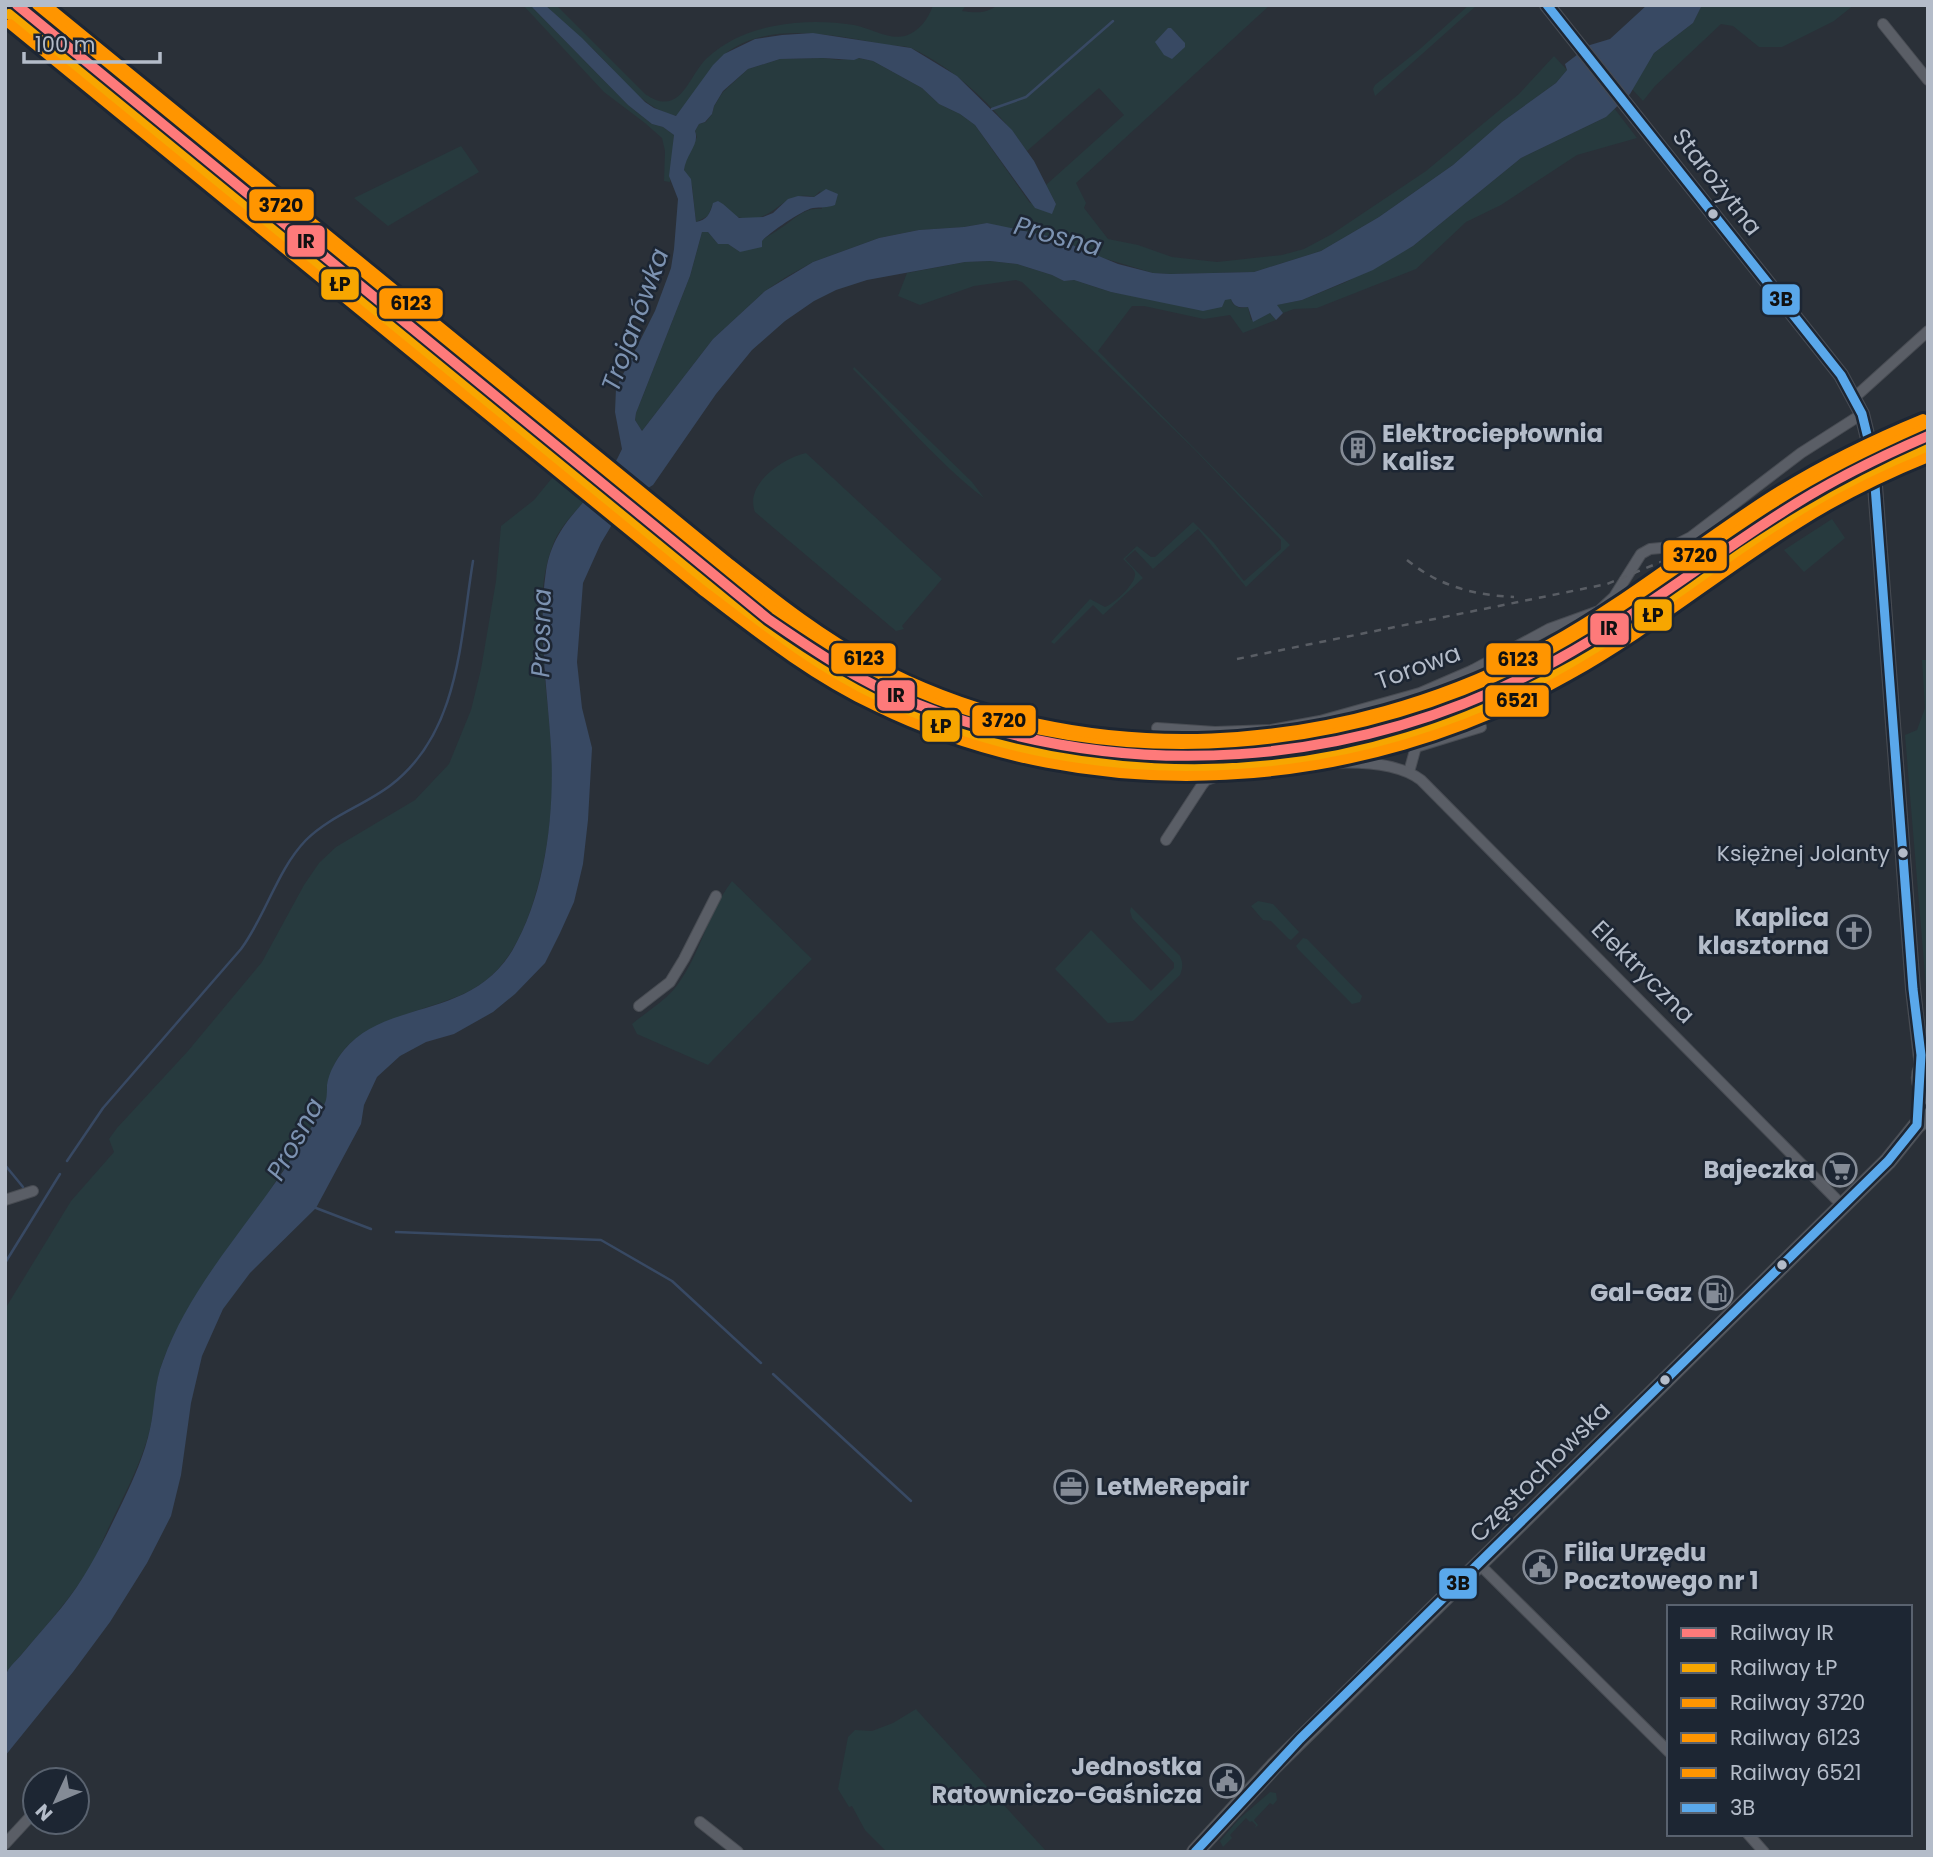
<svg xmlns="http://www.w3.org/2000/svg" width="1933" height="1857" font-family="Poppins,sans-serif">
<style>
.green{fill:#273a3e}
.water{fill:#384963}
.pier{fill:#2a3038}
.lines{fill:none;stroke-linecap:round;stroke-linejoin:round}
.stream{stroke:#384963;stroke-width:2.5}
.minor-casing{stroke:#484c53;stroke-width:12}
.tertiary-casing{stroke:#484c53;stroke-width:16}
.secondary-casing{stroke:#484c53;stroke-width:18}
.minor{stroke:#5a5e66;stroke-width:10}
.tertiary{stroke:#5a5e66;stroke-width:14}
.secondary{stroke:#595d64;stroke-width:16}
.rail{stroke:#595d64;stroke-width:2.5;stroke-dasharray:7 7;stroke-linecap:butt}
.bus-1-casing{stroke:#1d2633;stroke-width:14}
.bus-1{stroke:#5aa8eb;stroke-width:9}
.rail-1-casing{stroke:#1d2633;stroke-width:16}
.rail-2-casing{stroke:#1d2633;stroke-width:16}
.rail-3-casing{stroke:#1d2633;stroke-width:16}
.rail-4-casing{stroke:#1d2633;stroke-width:16}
.rail-5-casing{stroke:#1d2633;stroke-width:16}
.rail-1{stroke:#fe7a7a;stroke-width:10}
.rail-2{stroke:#f7a600;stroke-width:10}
.rail-3{stroke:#ff9500;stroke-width:10}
.rail-4{stroke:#ff9500;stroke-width:10}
.rail-5{stroke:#ff9500;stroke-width:10}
.bus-dot{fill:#b4bcc9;stroke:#1d2633;stroke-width:2.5}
.labels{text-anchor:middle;stroke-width:5;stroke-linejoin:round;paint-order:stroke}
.bus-label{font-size:22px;fill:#b4bcc9;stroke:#1d2633;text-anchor:end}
.street-label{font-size:24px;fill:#b4bcc9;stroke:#1d2633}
.poi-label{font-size:24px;font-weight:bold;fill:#b4bcc9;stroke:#1d2633;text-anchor:end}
.water-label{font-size:26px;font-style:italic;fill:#7c92b1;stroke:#1d2633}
.line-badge{stroke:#1d2633;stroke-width:2.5}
.pale-badge-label{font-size:19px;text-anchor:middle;font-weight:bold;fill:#111}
</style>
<rect width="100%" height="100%" fill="#2a3038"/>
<g class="green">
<path d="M523,5H530L628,105L652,124L663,127L674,135L670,182L664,181L665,151L662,138L645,123L604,92Z"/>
<path d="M545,5H556L645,94C681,119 688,76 707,58C727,40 748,31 774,26C800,21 827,21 854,25C870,28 888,40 905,36C919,32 929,18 933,5H966L962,11C977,13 985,14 998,5H1270L1076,183L1086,203L1084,208L1108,239L1138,245L1172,257L1217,262L1282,255L1304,249L1332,234L1426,171L1519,94L1554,56L1567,70L1556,83L1502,122L1453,165L1379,217L1321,251L1254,272L1170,274L1153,273L987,223L964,227L919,230L879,238L813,262L786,277L765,291L713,339L642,431L635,420L636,413L690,276L702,232H708L718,244H728L740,252C753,245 766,238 778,230C794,221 802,207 822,209L820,191L814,197C809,196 802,195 797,197C776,202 769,223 742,218C734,217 722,208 713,204L708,216L696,222L692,186L684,170L685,160L697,137L695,131L699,124L706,122L712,114L714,106L723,92L748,69L780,59L823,58L839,60L858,58L873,61L922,88L939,104L960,114L975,125L1030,203L1056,204L1046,185L1124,115L1099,88L1027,151C998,110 959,71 913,49C905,45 895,46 887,45C838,36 770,20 726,53C705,69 695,98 677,116C643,109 624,80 601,57C584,39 564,23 545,5Z"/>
<path d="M1469,5H1477L1375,96L1373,89L1375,85L1420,49Z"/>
<path d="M1702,5H1854L1834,21L1782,47H1759L1733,26L1721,24L1655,86L1643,101L1632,89L1654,53L1693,23Z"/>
<path d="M1614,108L1637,138L1577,155L1501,205L1466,222L1416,269L1317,308L1294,309L1283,313L1276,305L1302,300L1346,282L1413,246L1521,158L1606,117Z"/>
<path d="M461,146L479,172L388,226L354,198Z"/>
<path d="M990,261L1017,264L1052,275L1064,281L1074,280L1111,292L1145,298L1231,299L1233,304L1240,308L1248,307L1251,320L1270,313L1276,320L1243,333L1230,315L1204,319L1144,306H1132L1098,351L1290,545L1246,587L1198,529L1153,569L1135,550L1125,559L1143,578L1103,615L1093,605L1054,644L1051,642L1090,599L1105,607C1114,604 1137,583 1135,573C1134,569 1126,562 1123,559L1137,546L1151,557H1155L1193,522L1214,543L1244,581L1281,549V540L1195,450L1022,282L1016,280L974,286L920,305L898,296L907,273L965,262Z"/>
<path d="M854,367L972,482L984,498C936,461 897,413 853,369Z"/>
<path d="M806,453L942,579L902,626L904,629L896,631L755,512C744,484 783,458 806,453Z"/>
<path d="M566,461L597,487C583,505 563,521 554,542C528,604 550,694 552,760C554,813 546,870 527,920C491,1009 444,992 373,1029C360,1035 348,1043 340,1055C327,1074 331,1083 326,1101C323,1111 304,1139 297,1150C293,1158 286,1165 281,1173C273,1185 266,1197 258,1209C224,1258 186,1302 164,1358C153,1385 156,1413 147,1440C137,1472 121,1501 107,1531C100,1546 95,1562 85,1575C62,1610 32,1641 5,1674V1309L71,1201L114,1152L109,1139L117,1128L188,1051L262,962L304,885L319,863L336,847L415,800L449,764L471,710L481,669L496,581L501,526L534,500Z"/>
<path d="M1832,519L1845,538L1804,572L1784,550Z"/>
<path d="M1922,660H1928V1011L1905,735L1917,730L1925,708Z"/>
<path d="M732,881L812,959L708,1065L637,1034L632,1024C646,1012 667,1000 678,984C701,953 707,914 732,881Z"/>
<path d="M1258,901L1273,904L1299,932L1291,940L1289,939L1271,921L1263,920L1251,906Z"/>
<path d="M1131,907L1180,956C1183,963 1183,967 1180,975L1133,1021L1108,1023L1055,969L1091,930L1151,991L1174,968V963L1132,918L1130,911Z"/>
<path d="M1303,938L1307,939L1362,996L1360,1002L1352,1004L1298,949L1296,946Z"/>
<path d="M916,1709L923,1717L1047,1852H887L865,1830L852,1806L849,1807L838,1789L848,1737L855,1730L872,1731L893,1723Z"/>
<path d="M1270,1792L1276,1793L1277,1800L1273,1805L1270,1803L1254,1820L1258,1825L1255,1828L1256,1825L1252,1821L1250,1822L1246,1818L1230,1835L1232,1838L1223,1847L1220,1841L1239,1819Z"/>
</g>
<g class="water">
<path d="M530,5H545L582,38L645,102L654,108L676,116L713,65L724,54L755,39L782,35L813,33L911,48L957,76L1012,130L1034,161L1056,204L1052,214L1035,208L975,125L960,114L939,104L922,88L873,61L859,58L854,60L823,58L780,59L748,69L723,91L714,106L712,114L705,122L699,124L695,131C700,144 686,154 684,170L691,179L696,222C707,220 710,214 713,203L718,201L723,204L739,218L763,217L773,213L788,199L798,196L814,197L826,189L838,194L835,205C827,208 821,207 813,208C802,210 769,233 762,241V247L740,252L728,244H718L708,232H702L690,276L636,413L635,420L642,431L713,339L765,291L813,262L879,238L919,230L964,227L987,223L1053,237L1118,264L1153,273L1170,274L1254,272L1321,251L1379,217L1453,165L1502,122L1556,83L1567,70L1565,64L1590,45L1610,39L1647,5H1702L1693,23L1654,53L1630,94L1606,117L1521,158L1413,246L1373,270L1302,300L1277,305L1283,313L1276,320L1270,313L1253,322L1248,307C1239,308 1234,307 1231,299L1225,300L1222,307L1203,311L1111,292L1074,280L1064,281L1052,275L1017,264L990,261L965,262L867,280L836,290L814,301L785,321L752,350L716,394L653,485L635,496L613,523L601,543L583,583L577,662L582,708L592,748L588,820L583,864L574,902L560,933L545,963L515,994L493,1012L454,1034L426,1042L400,1056L377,1077L364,1105L361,1124L316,1208L250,1273L223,1309L202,1356L191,1403L181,1475L171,1516L147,1563L110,1622L73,1672L5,1756C5,1740 1,1683 7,1672C10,1666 17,1660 22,1654C35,1638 49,1623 62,1607C88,1575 105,1538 123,1501C134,1478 145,1453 150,1429C155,1406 154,1383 163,1361C191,1283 252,1222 295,1153C301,1144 324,1108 326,1100C327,1095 327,1090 327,1085C329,1072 336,1060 344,1050C386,999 470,1020 512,951C548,890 556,802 550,733C546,679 538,625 546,571C555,514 601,497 622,449L615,412L616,388L655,311L671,268L674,249L678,199L669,176L674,135L663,127L652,124L628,105Z"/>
<path d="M1168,28H1171L1185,43V47L1172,59L1164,55L1155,42Z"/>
</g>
<path class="pier" d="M604,472L637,499L627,511L595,484Z"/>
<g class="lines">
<g class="stream">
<path d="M992,109L1026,97L1113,21"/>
<path d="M67,1161L103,1108L241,949C266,915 277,870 306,840C330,816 365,805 391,785C460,732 460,639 473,561"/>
<path d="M5,1165L23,1187"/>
<path d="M316,1208L371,1229"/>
<path d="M396,1232L601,1240L672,1281L761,1363"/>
<path d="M5,1263L60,1174"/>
<path d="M773,1374L911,1501"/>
</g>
<defs>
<g id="minor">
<path d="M1883,24L1928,80"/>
<path d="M1855,397L1928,331"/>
<path d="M1157,728L1215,732L1271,730L1320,721L1420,693L1473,670L1549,629L1599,611L1614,597L1641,554L1650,549L1671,547L1691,537L1801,453L1862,414"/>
<path d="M1416,747L1481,727"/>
<path d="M1409,772L1417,743L1424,733L1470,708L1473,701V670"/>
<path d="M1166,840L1202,785L1206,780L1218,776C1271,770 1377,747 1421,780L1843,1206"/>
<path d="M639,1006L670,982L684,959L716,896"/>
<path d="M5,1200L33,1191"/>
<path d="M1479,1564L1669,1752"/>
<path d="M700,1822L738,1852"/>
<path d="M1748,1834L1764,1852"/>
<path d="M5,1844L29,1818"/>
</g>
<path id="tertiary" d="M1547,5L1841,375L1862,414L1873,459L1913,989L1922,1067"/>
<g id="secondary">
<path d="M1928,1060C1917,1071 1917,1084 1928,1096"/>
<path d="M1195,1852L1274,1766L1888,1161L1917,1125L1928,1117"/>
</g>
</defs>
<use href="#minor" class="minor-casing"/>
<use href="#tertiary" class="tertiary-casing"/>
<use href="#secondary" class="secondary-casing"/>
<use href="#minor" class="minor"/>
<use href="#tertiary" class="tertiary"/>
<use href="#secondary" class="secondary"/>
<g class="rail">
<path d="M1749,518L1834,466L1928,423"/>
<path d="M1407,560C1439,586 1473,595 1514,597"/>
<path d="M1641,599L1703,550"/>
<path d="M1237,659L1607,584L1673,557L1757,513"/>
</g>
<defs>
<path id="bus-1" d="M1195,1852L1300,1739L1888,1161L1917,1125L1921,1055L1913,989L1873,459L1862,414L1841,375L1547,5"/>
</defs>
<use href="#bus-1" class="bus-1-casing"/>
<use href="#bus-1" class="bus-1"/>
<defs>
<path id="rail-1" d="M17,5L768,619C813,650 860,682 911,702C1124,787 1357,770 1557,660C1635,617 1706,561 1781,513C1828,482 1877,458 1928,436"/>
<path id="rail-2" d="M9,14L761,629C806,661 854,692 905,713C1061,777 1246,788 1408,737C1461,721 1512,698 1561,672C1625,638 1683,593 1743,552C1802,512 1862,478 1928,449"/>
<path id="rail-3" d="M37,5L775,609C819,639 863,668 911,689C1116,778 1357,755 1551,649C1630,606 1701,548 1778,500C1824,471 1873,447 1923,425"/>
<path id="rail-4" d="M46,5L725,560C772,597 819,635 872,663C1083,776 1342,757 1548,645C1628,601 1699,542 1775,494C1823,464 1872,440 1923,419"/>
<path id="rail-5" d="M10,24L701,589C757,632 812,676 876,706C1093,812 1360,794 1569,675C1648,631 1718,573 1795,525C1837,498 1881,476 1928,457"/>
</defs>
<use href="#rail-1" class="rail-1-casing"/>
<use href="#rail-2" class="rail-2-casing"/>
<use href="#rail-3" class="rail-3-casing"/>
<use href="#rail-4" class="rail-4-casing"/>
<use href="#rail-5" class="rail-5-casing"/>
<use href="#rail-1" class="rail-1"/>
<use href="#rail-2" class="rail-2"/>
<use href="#rail-3" class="rail-3"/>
<use href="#rail-4" class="rail-4"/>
<use href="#rail-5" class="rail-5"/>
</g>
<defs>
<symbol id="building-ring" viewBox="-11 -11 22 22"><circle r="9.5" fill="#1d2633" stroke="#848b96" stroke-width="1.5"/><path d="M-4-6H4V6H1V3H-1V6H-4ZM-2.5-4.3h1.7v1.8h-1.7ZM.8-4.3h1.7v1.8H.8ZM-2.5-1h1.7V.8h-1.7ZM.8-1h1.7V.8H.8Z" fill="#848b96"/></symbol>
<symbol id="church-ring" viewBox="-11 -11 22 22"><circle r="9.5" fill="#1d2633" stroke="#848b96" stroke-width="1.5"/><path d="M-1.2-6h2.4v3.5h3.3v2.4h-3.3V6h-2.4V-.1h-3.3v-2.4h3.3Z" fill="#848b96"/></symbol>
<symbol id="supermarket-ring" viewBox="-11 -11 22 22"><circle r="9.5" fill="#1d2633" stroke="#848b96" stroke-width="1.5"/><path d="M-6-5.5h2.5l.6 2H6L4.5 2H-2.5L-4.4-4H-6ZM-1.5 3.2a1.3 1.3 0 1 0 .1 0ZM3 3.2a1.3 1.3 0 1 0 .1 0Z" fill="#848b96"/></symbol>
<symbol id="fuel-ring" viewBox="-11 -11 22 22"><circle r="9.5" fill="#1d2633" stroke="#848b96" stroke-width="1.5"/><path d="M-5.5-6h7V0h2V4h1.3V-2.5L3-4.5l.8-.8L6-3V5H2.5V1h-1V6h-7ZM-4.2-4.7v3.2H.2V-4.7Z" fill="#848b96"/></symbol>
<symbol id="office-ring" viewBox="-11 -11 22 22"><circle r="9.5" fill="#1d2633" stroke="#848b96" stroke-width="1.5"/><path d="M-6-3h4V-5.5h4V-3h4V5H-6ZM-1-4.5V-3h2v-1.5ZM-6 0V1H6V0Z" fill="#848b96"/></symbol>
<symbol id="civic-ring" viewBox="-11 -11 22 22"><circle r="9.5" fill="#1d2633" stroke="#848b96" stroke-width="1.5"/><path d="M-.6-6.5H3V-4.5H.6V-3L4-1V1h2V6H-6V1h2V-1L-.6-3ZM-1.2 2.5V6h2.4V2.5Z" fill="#848b96"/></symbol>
</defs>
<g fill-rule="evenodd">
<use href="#building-ring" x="1339" y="429" width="38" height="38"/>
<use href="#church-ring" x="1835" y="913" width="38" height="38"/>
<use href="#supermarket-ring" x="1821" y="1151" width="38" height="38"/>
<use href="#fuel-ring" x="1697" y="1274" width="38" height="38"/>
<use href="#office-ring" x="1052" y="1468" width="38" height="38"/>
<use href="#civic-ring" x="1521" y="1548" width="38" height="38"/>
<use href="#civic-ring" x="1208" y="1762" width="38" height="38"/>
</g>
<g class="bus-dot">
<circle cx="1713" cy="214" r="6"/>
<circle cx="1903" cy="853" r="6"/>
<circle cx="1782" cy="1265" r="6"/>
<circle cx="1665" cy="1380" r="6"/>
</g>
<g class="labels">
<g class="bus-label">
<text x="1890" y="861">Księżnej Jolanty</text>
</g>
<g class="street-label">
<text transform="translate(1717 182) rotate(52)" y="8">Starożytna</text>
<text transform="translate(1418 667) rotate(-20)" y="8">Torowa</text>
<text transform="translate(1643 972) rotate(45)" y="8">Elektryczna</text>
<text transform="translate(1540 1472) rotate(-45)" y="8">Częstochowska</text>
</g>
<g class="poi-label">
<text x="1382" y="442" text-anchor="start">Elektrociepłownia<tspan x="1382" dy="28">Kalisz</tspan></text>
<text x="1829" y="926">Kaplica<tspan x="1829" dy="28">klasztorna</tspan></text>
<text x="1815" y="1178">Bajeczka</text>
<text x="1692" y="1301">Gal-Gaz</text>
<text x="1096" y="1495" text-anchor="start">LetMeRepair</text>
<text x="1564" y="1561" text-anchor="start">Filia Urzędu<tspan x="1564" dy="28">Pocztowego nr 1</tspan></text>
<text x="1202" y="1775">Jednostka<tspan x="1202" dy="28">Ratowniczo-Gaśnicza</tspan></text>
</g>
<g class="water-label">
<text transform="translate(1058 236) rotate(15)" y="9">Prosna</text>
<text transform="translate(635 320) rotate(-70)" y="9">Trojanówka</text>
<text transform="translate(541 633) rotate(-89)" y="9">Prosna</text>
<text transform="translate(295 1139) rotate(-61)" y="9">Prosna</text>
</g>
</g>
<g class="line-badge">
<rect x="248" y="188" width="67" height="34" rx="7" fill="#ff9500"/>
<rect x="286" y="224" width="40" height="34" rx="7" fill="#fe7a7a"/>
<rect x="320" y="268" width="40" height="33" rx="7" fill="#f7a600"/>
<rect x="1761" y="283" width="40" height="33" rx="7" fill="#5aa8eb"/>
<rect x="378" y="287" width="66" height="33" rx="7" fill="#ff9500"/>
<rect x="1662" y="539" width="66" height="33" rx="7" fill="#ff9500"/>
<rect x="1633" y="598" width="40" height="34" rx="7" fill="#f7a600"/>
<rect x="1589" y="612" width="41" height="34" rx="7" fill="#fe7a7a"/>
<rect x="830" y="642" width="67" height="33" rx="7" fill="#ff9500"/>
<rect x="1485" y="642" width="67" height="34" rx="7" fill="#ff9500"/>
<rect x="876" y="679" width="40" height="33" rx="7" fill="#fe7a7a"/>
<rect x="1484" y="684" width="66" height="34" rx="7" fill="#ff9500"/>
<rect x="971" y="704" width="66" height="33" rx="7" fill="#ff9500"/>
<rect x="921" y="709" width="40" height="34" rx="7" fill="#f7a600"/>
<rect x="1438" y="1567" width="40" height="33" rx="7" fill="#5aa8eb"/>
</g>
<g class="pale-badge-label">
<text x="281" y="212">3720</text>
<text x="306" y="248">IR</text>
<text x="340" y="291">ŁP</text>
<text x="1781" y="306">3B</text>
<text x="411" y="310">6123</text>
<text x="1695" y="562">3720</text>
<text x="1653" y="622">ŁP</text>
<text x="1609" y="635">IR</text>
<text x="864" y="665">6123</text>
<text x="1518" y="666">6123</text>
<text x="896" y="702">IR</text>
<text x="1517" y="707">6521</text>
<text x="1004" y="727">3720</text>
<text x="941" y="733">ŁP</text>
<text x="1458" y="1590">3B</text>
</g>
<rect width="1933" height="1857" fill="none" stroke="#b4bcc9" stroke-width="14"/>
<rect x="1667" y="1605" width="245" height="231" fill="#1d2633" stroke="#59626f" stroke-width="2"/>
<rect x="1681" y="1628" width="35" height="10" fill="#fe7a7a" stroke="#59626f" stroke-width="2"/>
<text x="1730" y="1640" font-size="21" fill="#b4bcc9">Railway IR</text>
<rect x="1681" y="1663" width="35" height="10" fill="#f7a600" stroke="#59626f" stroke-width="2"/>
<text x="1730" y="1675" font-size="21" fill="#b4bcc9">Railway ŁP</text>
<rect x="1681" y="1698" width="35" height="10" fill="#ff9500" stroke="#59626f" stroke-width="2"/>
<text x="1730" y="1710" font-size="21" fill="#b4bcc9">Railway 3720</text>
<rect x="1681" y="1733" width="35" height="10" fill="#ff9500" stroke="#59626f" stroke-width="2"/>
<text x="1730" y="1745" font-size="21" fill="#b4bcc9">Railway 6123</text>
<rect x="1681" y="1768" width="35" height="10" fill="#ff9500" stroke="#59626f" stroke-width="2"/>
<text x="1730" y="1780" font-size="21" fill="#b4bcc9">Railway 6521</text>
<rect x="1681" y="1803" width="35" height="10" fill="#5aa8eb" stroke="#59626f" stroke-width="2"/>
<text x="1730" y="1815" font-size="21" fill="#b4bcc9">3B</text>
<g transform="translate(56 1801) rotate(226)"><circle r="33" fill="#1d2633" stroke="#59626f" stroke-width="2"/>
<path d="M0-5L12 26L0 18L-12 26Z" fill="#848b96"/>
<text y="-10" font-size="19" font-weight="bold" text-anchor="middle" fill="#b4bcc9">N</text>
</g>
<path d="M24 52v10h136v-10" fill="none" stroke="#b4bcc9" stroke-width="3.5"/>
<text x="35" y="52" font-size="21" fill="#b4bcc9" stroke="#1d2633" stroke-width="5" paint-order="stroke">100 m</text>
</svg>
